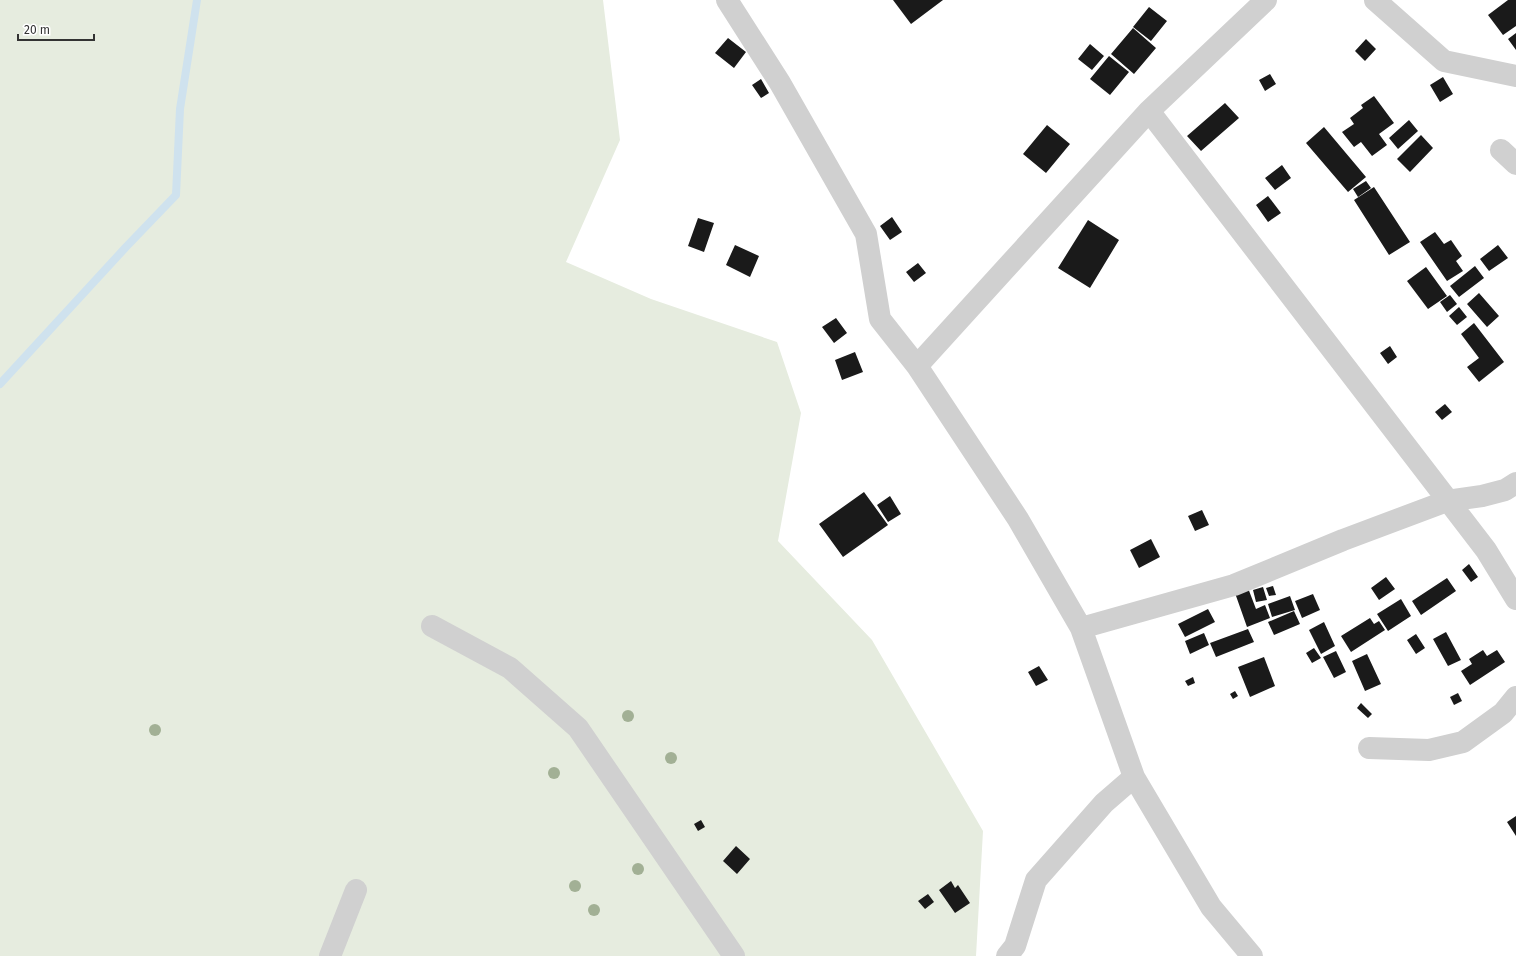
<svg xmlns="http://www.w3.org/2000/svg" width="1516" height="956" viewBox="0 0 1516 956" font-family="'Fira Sans',sans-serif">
  <rect width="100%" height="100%" fill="#fff"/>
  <path fill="#e6ecdf" d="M0 0H603L620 140 566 262 651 299 777 342 801 413 778 541 872 640 983 831 976 956H0Z"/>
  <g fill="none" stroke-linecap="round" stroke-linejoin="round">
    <path stroke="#cfe2ee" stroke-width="8" d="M0 384 126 247 176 195 180 109 197 0"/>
  </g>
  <path fill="#1a1a1a" d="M893 0H943L911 24Z
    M1508 0H1516V26L1503 35 1488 15Z
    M1149 7 1167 21 1151 41 1133 27Z
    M1133 28 1156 48 1134 74 1111 54Z
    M1516 33V50L1508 39Z
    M728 38 746 52 734 68 715 53Z
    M1366 39 1376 49 1365 61 1355 51Z
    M1090 44 1104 56 1092 70 1078 59Z
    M1109 56 1129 72 1110 95 1090 79Z
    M1270 74 1276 84 1265 91 1259 80Z
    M1443 77 1453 94 1440 102 1430 85Z
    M761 79 769 93 761 98 752 85Z
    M1374 96 1394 123 1379 134 1387 145 1372 156 1361 142 1354 147 1342 132 1354 124 1350 118 1363 108 1361 105Z
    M1225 103 1239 118 1201 151 1187 136Z
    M1409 120 1418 131 1398 149 1389 138Z
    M1047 125 1070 144 1046 173 1023 154Z
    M1324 127 1366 177 1348 192 1306 143Z
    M1421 135 1433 148 1410 172 1397 159Z
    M1282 165 1291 178 1275 190 1265 178Z
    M1366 181 1371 188 1358 197 1353 189Z
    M1374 187 1410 242 1389 255 1354 200Z
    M1268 196 1281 213 1268 222 1256 205Z
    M892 217 902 232 890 240 880 226Z
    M698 218 714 223 704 252 688 246Z
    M1088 220 1119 240 1090 288 1058 268Z
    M1435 232 1444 244 1451 240 1462 256 1456 261 1463 271 1447 281 1420 242Z
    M735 245 759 256 750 277 726 265Z
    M1498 245 1508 258 1489 271 1480 259Z
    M918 263 926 273 914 282 906 272Z
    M1475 266 1484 278 1459 297 1450 286Z
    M1426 267 1447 296 1428 309 1407 281Z
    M1479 293 1499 316 1487 327 1467 304Z
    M1450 295 1457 304 1447 312 1440 302Z
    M1459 307 1467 317 1457 325 1449 316Z
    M836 318 847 333 834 343 822 327Z
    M1474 323 1504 362 1479 382 1467 367 1479 358 1461 334Z
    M1390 346 1397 357 1388 364 1380 353Z
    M855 352 863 372 842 380 835 360Z
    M1445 404 1452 412 1442 420 1435 412Z
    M864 492 888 525 843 557 819 524Z
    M890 496 901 514 888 522 877 505Z
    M1202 510 1209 525 1195 531 1188 516Z
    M1151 539 1160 557 1139 568 1130 550Z
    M1469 564 1478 577 1471 582 1462 570Z
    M1386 577 1395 589 1379 600 1371 588Z
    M1447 578 1456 591 1421 615 1412 601Z
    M1273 586 1276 595 1269 596 1266 588Z
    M1263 587 1267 600 1256 602 1253 590Z
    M1248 588 1256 609 1265 605 1270 618 1247 627 1235 593Z
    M1313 594 1320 610 1302 618 1295 601Z
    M1290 596 1295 610 1272 617 1268 604Z
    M1401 599 1411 616 1388 631 1377 614Z
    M1208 609 1215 622 1185 637 1178 624Z
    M1294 611 1300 624 1274 635 1268 622Z
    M1370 618 1374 624 1379 621 1385 630 1351 652 1341 636Z
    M1324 622 1335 646 1321 654 1309 630Z
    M1248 629 1254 642 1216 657 1210 643Z
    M1446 632 1461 660 1448 666 1433 639Z
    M1204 633 1209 645 1190 654 1185 641Z
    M1416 634 1425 648 1416 654 1407 640Z
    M1314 648 1321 658 1312 663 1306 653Z
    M1483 650 1487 656 1497 650 1505 662 1470 685 1461 671 1472 664 1469 659Z
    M1336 651 1346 672 1334 678 1323 657Z
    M1367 654 1381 684 1365 691 1352 661Z
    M1264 657 1275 686 1250 697 1238 667Z
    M1039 666 1048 680 1036 686 1028 672Z
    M1193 677 1195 683 1188 686 1185 681Z
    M1235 691 1238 696 1233 699 1230 694Z
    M1458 693 1462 701 1454 705 1450 697Z
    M1361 703 1372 714 1368 718 1357 708Z
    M1516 816V836L1507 822Z
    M701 820 705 827 698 831 694 824Z
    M736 846 750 859 737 874 723 861Z
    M951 881 955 888 958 885 970 903 955 913 939 890Z
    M928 894 934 902 925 909 918 901Z"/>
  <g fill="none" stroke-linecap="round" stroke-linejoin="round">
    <path stroke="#d0d0d0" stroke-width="22" d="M727 0 780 83 866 234 880 319 917 366 1018 519 1081 628 1134 777 1211 907 1252 956
      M1375 0 1444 61 1516 76
      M1149 111 1266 0
      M1501 150 1516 164
      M917 366 1149 111 1486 550 1516 599
      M432 626 510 668 578 728 734 956
      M1081 628 1234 585 1343 540 1447 501 1482 496 1505 490 1516 483
      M1369 748 1429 750 1463 742 1503 713 1516 697
      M330 956 356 890
      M1007 956 1015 946 1036 880 1104 803 1134 777"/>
  </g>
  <g fill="#a2b095">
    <circle cx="628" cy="716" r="6"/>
    <circle cx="155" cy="730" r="6"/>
    <circle cx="671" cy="758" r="6"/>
    <circle cx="554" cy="773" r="6"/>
    <circle cx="638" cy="869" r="6"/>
    <circle cx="575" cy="886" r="6"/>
    <circle cx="594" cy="910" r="6"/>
  </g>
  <path d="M18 34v6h76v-6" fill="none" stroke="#333333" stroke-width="2"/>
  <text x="24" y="34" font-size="12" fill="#333333" stroke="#ffffff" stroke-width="3" paint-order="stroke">20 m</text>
</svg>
